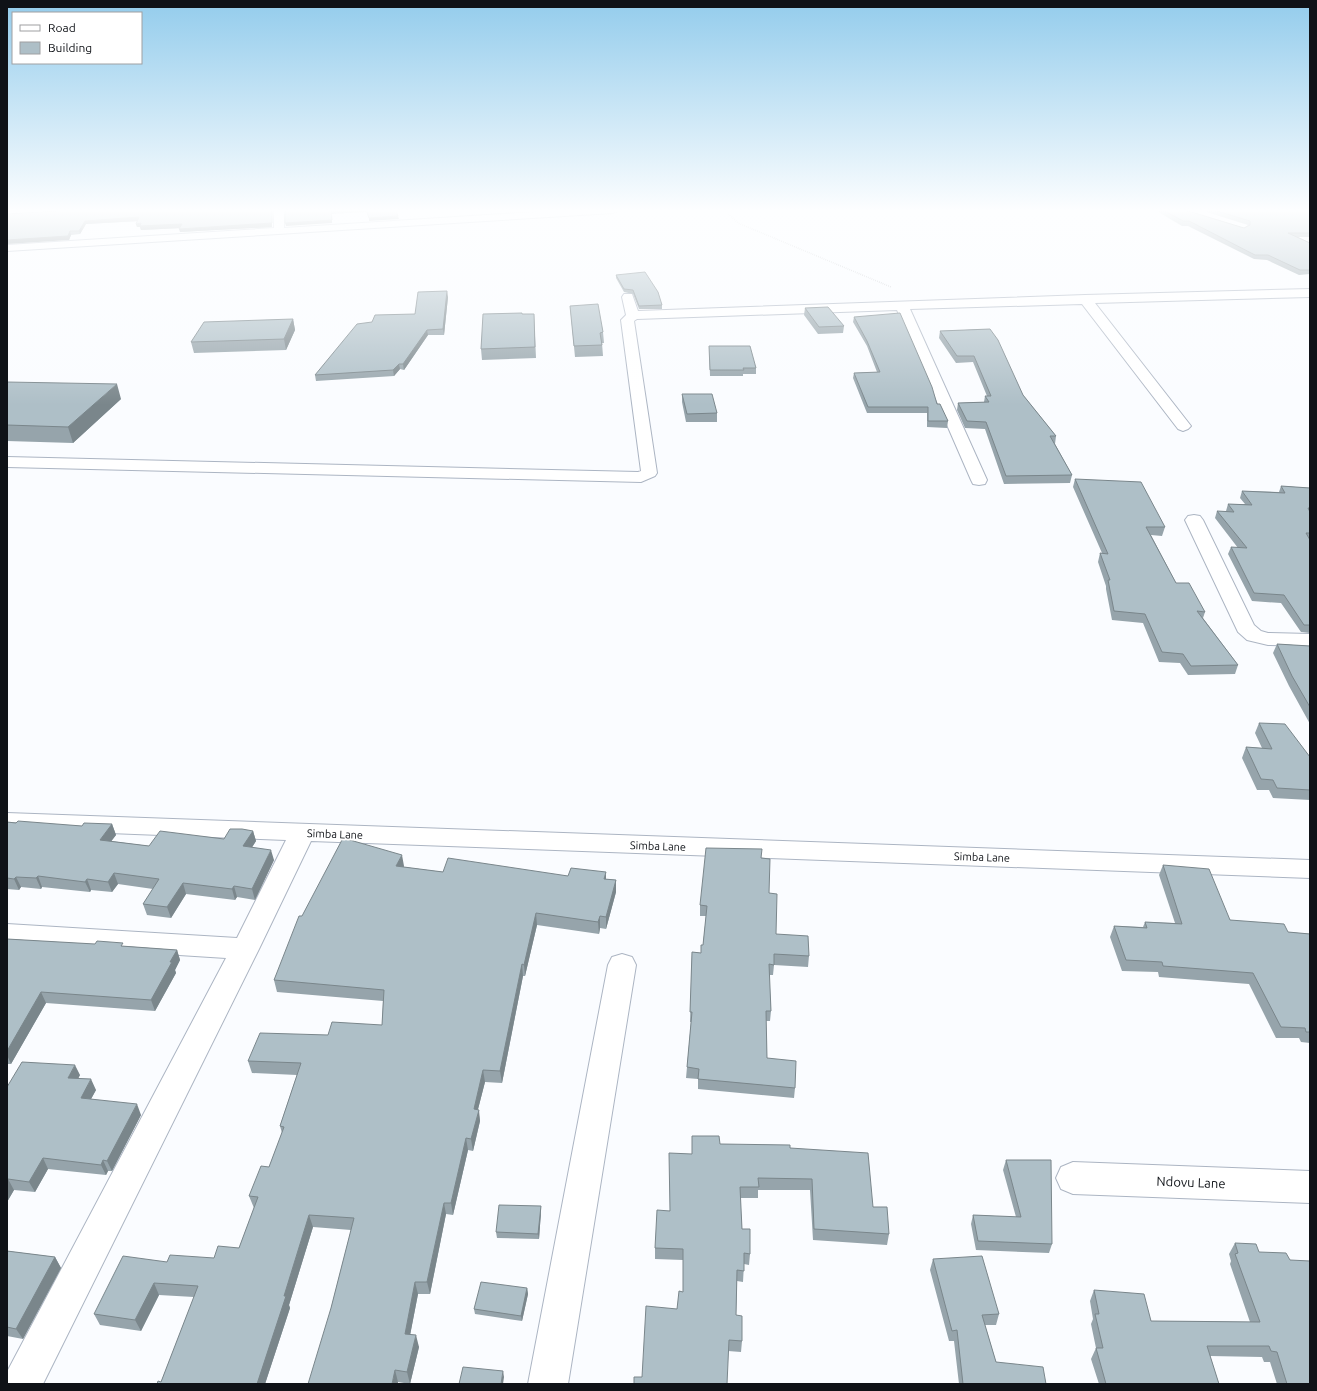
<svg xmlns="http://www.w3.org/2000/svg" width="1317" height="1391" viewBox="0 0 1317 1391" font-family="Ubuntu,sans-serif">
  <rect width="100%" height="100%" fill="#fafcff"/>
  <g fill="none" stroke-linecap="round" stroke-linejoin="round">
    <defs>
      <path id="minor" d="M20 210H63L58 213 7 217V211Z
        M274 210H284V228L565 210H618L613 213 7 251V245L274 228Z
        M1310 289V297L1095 303 1191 426 1188 429 1183 431 1178 429 1082 304 910 309 987 480 985 484 979 485 973 484 971 480 897 310 637 319 634 321 657 473 655 476 641 482 7 467V457L638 472 641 471 621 320 626 315 622 297 624 294H632L638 311 1085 295Z
        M1194 515 1200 516 1203 520 1254 625 1261 631 1268 633 1310 634V646L1268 645 1247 640 1238 632 1185 520 1188 516Z
        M7 813 1310 860V878L311 841 259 949 43 1384H7L8 1370 226 958 7 944V924L237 938 286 840 7 829Z
        M622 954 632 957 636 965 568 1384H528L608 965 612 957Z
        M1073 1162 1310 1171V1203L1073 1194 1061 1189 1056 1178 1061 1167Z"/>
    </defs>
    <use href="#minor" stroke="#acb5c3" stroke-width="2"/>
    <path stroke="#acaeb2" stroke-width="1.5" stroke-dasharray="0.5 1.5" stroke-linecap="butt" d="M724 210 738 223 891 287"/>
    <use href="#minor" fill="#fff" fill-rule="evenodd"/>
  </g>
  <path fill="#96a4ab" d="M272 210V227L180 232V228L141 230 140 227H137L136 224 138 221 86 224 80 234 71 235 69 240 7 214Z
    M1138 210H1185L1244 228 1248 225 1200 210H1310V237H1298L1310 243V274L1299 275 1267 260 1254 259 1188 226H1182L1155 210 1142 211Z
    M616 275 662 305V309H639L633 294 624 292 616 278Z
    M448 297 444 335H428L404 370 400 369 394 376 316 381 315 375 372 322 415 314Z
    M570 306 603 332 604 343H602L603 356 575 357Z
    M805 308 844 326 843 333 818 334 804 315Z
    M522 314H534L536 358 482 360 481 349Z
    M854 317 937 404 948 421 947 428 927 427V413H867L853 378 854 373 877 372 867 346 853 322Z
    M293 319 295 330 286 350 194 353 191 342Z
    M990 329 1023 395 1056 436 1055 444 1072 475 1070 483 1004 484 985 429 965 428 957 410 958 403 984 402 985 396H987L973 362 956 363 939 338 940 331Z
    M709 346 756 368V374H743V376H710Z
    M7 382 121 399 73 443 7 441Z
    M682 394 717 413V422H686L682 402Z
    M1075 479 1165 527 1162 536 1151 535 1176 583 1205 612 1203 618 1238 665 1235 674 1188 675 1180 663 1159 662 1143 623 1112 620 1106 589V586L1098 562 1100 553H1102L1073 487Z
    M1281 486 1310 488V633L1301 632 1281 603 1252 601 1228 554 1231 547 1238 548 1215 518 1217 511 1227 512 1226 511 1228 504H1245L1240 498 1242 491 1279 492Z
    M1277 644 1310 646V724L1289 686 1273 653Z
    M1259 723 1310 757V800L1273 798 1269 790H1257L1242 758 1246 747 1262 748 1255 733Z
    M7 822 82 826 112 824 116 835 111 841 149 846 224 839 253 831 256 841 252 847 274 860 255 900 237 897 235 900 186 894 171 918 147 915 143 904 153 889 118 884 112 892 91 890 90 892 42 887 41 889 21 887 19 890 7 889Z
    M761 858 769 893 776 934 809 956 808 967 774 965 773 975H769L771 1011 770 1021H766L767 1058 795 1088 794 1098 698 1089V1079L686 1078 687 1067 691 1022H690L692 952 701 953 703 945 706 916H700V905Z
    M1163 865 1230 920 1288 932 1310 934V1043L1301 1042 1299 1038H1276L1249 984 1159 977 1158 972 1122 971 1110 937 1114 926 1143 927 1145 922 1175 923 1159 875Z
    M404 866V867L443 872 568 876 606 879 616 880V892L606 929 600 928 599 934 537 925 525 976H523L502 1083 485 1082 478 1109 480 1121 473 1151 468 1150 453 1215 446 1214 430 1294H418L410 1335 419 1347 410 1384 398 1382 331 1308 351 1230 313 1227 289 1305 290 1308 265 1384H157L161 1382 194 1297 159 1295 141 1331 100 1325 94 1314 167 1262 214 1258 239 1248 254 1208 249 1196 269 1167 282 1133 280 1126 297 1075 252 1073 248 1061 328 1035 382 1025 383 1001 277 992 274 980 302 916Z
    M7 939 124 946 177 950 180 960 175 970 176 973 155 1011 46 1003 11 1064H7Z
    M80 1075 78 1078 96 1090 91 1099 141 1115 112 1171H108L106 1175 48 1169 35 1192 14 1190 7 1202V1087Z
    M692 1136 720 1144 790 1148 873 1207 889 1234 887 1245 813 1240 810 1190H758V1198H740L742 1229 750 1254 749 1265 744 1264 743 1282 737 1281 736 1315 742 1341 741 1352 728 1351 642 1377 677 1309 683 1292V1260L655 1259V1248L692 1154Z
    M1006 1160 1052 1244 1049 1253 976 1250 971 1224 973 1215 1016 1217 1003 1170Z
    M541 1206V1212L539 1239 497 1238 496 1232Z
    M1235 1243 1310 1384H1277L1270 1362H1264L1262 1357 1210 1356 1219 1384H1099L1091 1359 1096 1348 1091 1324 1093 1319 1090 1301 1094 1290 1151 1321 1250 1322 1230 1264 1231 1261 1229 1254Z
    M7 1251 55 1257 61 1268 23 1339 7 1336Z
    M933 1259 999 1314 996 1325H985L996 1362 1046 1384H959L954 1341H949L930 1270Z
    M527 1288 528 1294 522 1321 475 1314 474 1309Z"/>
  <path fill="#7a868b" d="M272 210V227L180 232 179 229Z
    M344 210H366V212L332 214V223L286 226 285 223 331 211Z
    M1142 210H1155L1142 211Z
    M398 216 399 219 369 221V218Z
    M139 217 140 221 86 224 80 234 79 231 85 221Z
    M136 224H182V228L141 230 140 227H137Z
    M70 231 71 235 69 240 7 244V240Z
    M447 291 448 297 444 335 443 329Z
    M293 319 295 330 286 350 284 339Z
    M427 330 428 335 404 370 403 364Z
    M399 364 400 369 394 376 393 370Z
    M117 384 121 399 73 443 68 427Z
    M112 824 116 835 104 851 100 840Z
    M253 831 256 841 246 857 243 846Z
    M271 850 274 860 255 900 252 889Z
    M402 855 404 866 398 878 396 866Z
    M606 872V883L604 879Z
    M114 873 118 884 112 892 108 882Z
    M38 876 42 887 41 889 36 878Z
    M16 877 21 887 19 890 14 879Z
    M87 879 91 890 90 892 85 882Z
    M616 880V892L606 929V917Z
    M183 883 186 894 171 918 167 907Z
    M234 886 237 897 235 900 232 889Z
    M536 913 537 925 525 976 524 965Z
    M600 916V928L599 934 598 922Z
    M177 950 180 960 175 970 176 973 155 1011 151 1000 170 962Z
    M522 964 523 976 502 1083 500 1071Z
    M41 992 46 1003 11 1064 7 1055V1051Z
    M75 1065 80 1075 73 1089 68 1078Z
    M483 1070 485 1082 475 1121 474 1109Z
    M91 1079 96 1090 86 1108 81 1098Z
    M137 1104 141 1115 112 1171 107 1161Z
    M479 1110 480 1121 473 1151 471 1139Z
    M466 1138 468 1150 453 1215 451 1203Z
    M43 1158 48 1169 35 1192 29 1182Z
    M103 1160 108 1171 106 1175 101 1165Z
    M8 1179 14 1190 7 1202V1181Z
    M444 1203 446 1214 430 1294 427 1282Z
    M541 1206V1212L539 1239 538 1234Z
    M309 1215 313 1227 289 1305 290 1308 265 1384H257Z
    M55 1257 61 1268 23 1339 16 1329Z
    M415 1282 418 1294 408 1346 405 1334Z
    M154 1283 159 1295 141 1331 135 1320Z
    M527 1288 528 1294 522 1321 521 1316Z
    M416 1335 419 1347 410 1384 407 1372Z
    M395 1370 398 1382V1384H392Z
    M503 1371 504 1377 503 1384H501Z"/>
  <path fill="#aebfc7" stroke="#7a868b" d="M59 210H272V223L179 229 182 224 140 226 141 223 136 224 139 217 85 221 79 231H70L68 236 7 240V214L57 211Z
    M285 210H344L331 211 332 220 285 223Z
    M366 210H396L398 216 369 218Z
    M1163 210H1185L1244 228 1250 225V221L1214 210H1310V233H1288L1310 243V270H1300L1268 255H1255L1189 221H1183Z
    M645 272 658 292 662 305 639 306 633 290 624 289 616 275Z
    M447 291 443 329 427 330 403 364H399L393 370 315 375 357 324 372 322 375 315 415 314 418 292Z
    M598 304 603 332 600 333 602 345 574 346 570 306Z
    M828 307 844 326 819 327 805 308Z
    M522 313V314H534L535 347 481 349 483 314Z
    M900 313 932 387 937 404H940L948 421H928V407H868L854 373 880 372 867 341 854 317Z
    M293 319 284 339 191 342 204 322Z
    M990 329 998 340 1023 395 1056 436H1050L1072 475 1006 476 986 422 967 421 958 403 989 402 985 396H991L974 356H957L940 331Z
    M709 346H750L756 368H743L744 370H710Z
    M7 382 117 384 68 427 7 425Z
    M682 394H712L717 413 687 414Z
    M1075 479 1141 482 1165 527H1146L1176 583H1189L1205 612 1197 611 1238 665 1191 666 1183 654 1162 652 1145 614 1114 611 1108 580H1110L1100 553 1108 554Z
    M1281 486 1310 488V508H1308L1310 512V533H1306L1310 540V625H1304L1284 595 1254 593 1231 547 1247 548 1217 511 1234 512 1228 504 1252 505 1242 491 1285 493Z
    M1277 644 1310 646V707L1292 676Z
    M1259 723 1285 724 1310 757V790L1277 788 1273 780 1261 779 1246 747 1272 749Z
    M18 821 82 826 84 823 112 824 100 840 149 846 160 831 224 839 230 829H242L253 831 243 846 271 850 252 889 234 886 232 889 183 883 167 907 143 904 159 879 114 873 108 882 87 879 85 882 38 876 36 878 16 877 14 879 7 878V822L16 823Z
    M343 838 402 855 396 866 443 872 448 858 568 876 571 868 606 872 604 879 616 880 606 917 600 916 598 922 536 913 524 965 522 964 500 1071 483 1070 474 1109 479 1110 471 1139 466 1138 451 1203H444L427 1282H415L405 1334 416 1335 407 1372 395 1370 392 1384H308L331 1308 354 1218 309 1215 284 1296H286L257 1384H157L158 1381 161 1382 198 1286 154 1283 135 1320 94 1314 123 1256 167 1262 170 1255 214 1258 218 1246 239 1248 258 1197 249 1196 261 1166 269 1167 284 1127 280 1126 301 1063 248 1061 260 1033 328 1035 332 1022 382 1025 384 990 274 980 299 916H302Z
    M706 848 762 849 761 858 770 859 769 893 777 894 776 934 808 936 809 956 774 954V965L769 964 771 1011H766L767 1058 796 1061 795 1088 698 1079 699 1069 687 1067 692 1012H690L692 952 701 953V945H703L707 906 700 905Z
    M1163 865 1209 869 1230 920 1284 924 1288 932 1310 934V1032H1306L1305 1028 1281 1027 1253 973 1163 966 1162 962 1126 960 1114 926 1147 928 1145 922 1182 924Z
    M7 939 95 944 97 941 123 943 121 946 177 950 170 962H172L151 1000 41 992 7 1051Z
    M22 1062 75 1065 68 1078 91 1079 81 1098 137 1104 107 1161 103 1160 101 1165 43 1158 29 1182 8 1179 7 1181V1087Z
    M692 1136H719L720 1144 790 1145V1148L868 1153 873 1207H887L889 1234 814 1229 812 1179 758 1178 759 1187H740L742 1229H750V1254L744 1253V1271L737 1270 736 1315 742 1316V1341L729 1340 727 1384H634V1377H642L646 1306 677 1309 679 1291 683 1292V1249L655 1248 657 1210 670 1211 669 1153 692 1154Z
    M1006 1160H1051L1052 1244 978 1241 973 1215 1021 1217Z
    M499 1205 541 1206 538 1234 496 1232Z
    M1235 1243 1256 1244 1259 1252 1286 1253 1290 1260 1310 1261V1384H1287L1277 1352 1271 1351 1269 1346H1207L1219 1384H1106L1096 1348H1103L1095 1314H1099L1094 1290 1144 1294 1151 1321 1260 1322 1235 1254 1238 1253Z
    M7 1251 55 1257 16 1329 7 1327Z
    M982 1256 999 1314 982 1315 996 1362 1043 1367 1046 1384H963L957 1330 952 1331 933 1259Z
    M481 1282 527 1288 521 1316 474 1309Z
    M463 1367 503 1371 501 1384H459Z"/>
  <linearGradient id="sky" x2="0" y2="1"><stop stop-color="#93ccec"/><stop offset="0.52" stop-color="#fdfeff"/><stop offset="1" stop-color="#fdfeff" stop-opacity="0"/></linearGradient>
  <rect width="1317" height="405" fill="url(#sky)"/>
  <g text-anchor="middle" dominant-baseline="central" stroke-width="4" stroke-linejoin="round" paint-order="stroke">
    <g font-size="11" fill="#0f1217" stroke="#fff">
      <text transform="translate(335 834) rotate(2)">Simba Lane</text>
      <text transform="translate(658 846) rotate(2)">Simba Lane</text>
      <text transform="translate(982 857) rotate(2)">Simba Lane</text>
    </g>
    <g font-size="13" fill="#0f1217" stroke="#fff">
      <text transform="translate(1191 1182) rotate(2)">Ndovu Lane</text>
    </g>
  </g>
  <rect width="1317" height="1391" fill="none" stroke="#0f1217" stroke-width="16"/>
  <rect x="12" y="12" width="130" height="52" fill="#ffffff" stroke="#9fa0a2"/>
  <rect x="20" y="25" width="20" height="6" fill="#ffffff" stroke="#9fa0a2"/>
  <text x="48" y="32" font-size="12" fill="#0f1217">Road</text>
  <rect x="20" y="42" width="20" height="12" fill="#aebfc7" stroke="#9fa0a2"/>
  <text x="48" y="52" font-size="12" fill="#0f1217">Building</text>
</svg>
